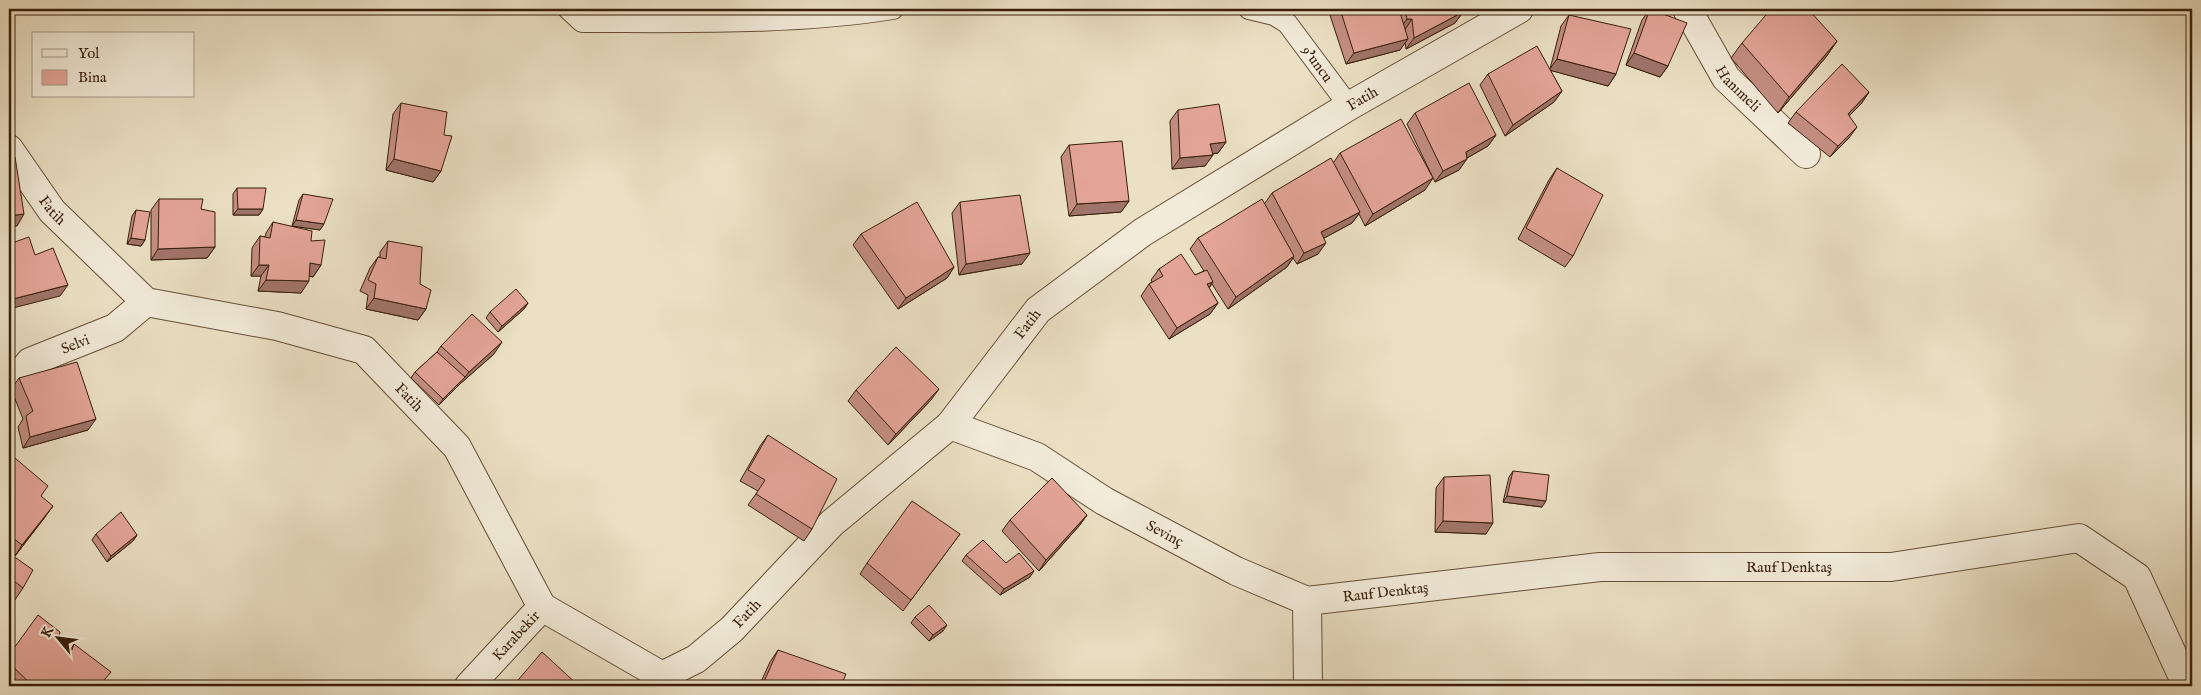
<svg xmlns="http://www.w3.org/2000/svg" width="2201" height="695" viewBox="0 0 2201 695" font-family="'IM FELL English',serif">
  <rect width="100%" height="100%" fill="#ebe0c4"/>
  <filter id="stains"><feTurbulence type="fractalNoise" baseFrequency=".004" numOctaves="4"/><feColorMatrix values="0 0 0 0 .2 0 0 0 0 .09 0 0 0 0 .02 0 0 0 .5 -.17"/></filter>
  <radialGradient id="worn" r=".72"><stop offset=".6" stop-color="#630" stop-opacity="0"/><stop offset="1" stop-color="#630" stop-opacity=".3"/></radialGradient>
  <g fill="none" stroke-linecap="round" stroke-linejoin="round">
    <defs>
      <g id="lane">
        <path d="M568 9 582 22C685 22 791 25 893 9"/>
        <path id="s1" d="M1249 9 1274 15 1287 23 1349 106"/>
      </g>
      <g id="street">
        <path id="s2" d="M1687 9 1726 78 1806 154"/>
        <path id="s3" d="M9 149 52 211 146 302 277 326 364 350 457 447 542 607 662 676 696 659 732 629 832 523 950 425 1038 310 1143 232 1349 106 1519 9"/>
        <path id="s4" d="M9 388 30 362 115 328 146 302"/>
        <path id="s5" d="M950 425 1037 457 1104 501 1236 571 1307 601 1308 686"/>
        <path id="s6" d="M1307 601 1600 567H1891L2079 538 2137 577 2187 686"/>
        <path id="s7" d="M469 686 542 607"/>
      </g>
    </defs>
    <use href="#lane" stroke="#654e38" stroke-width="22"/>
    <use href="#street" stroke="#654e38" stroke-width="30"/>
    <use href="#lane" stroke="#f2ebd9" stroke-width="20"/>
    <use href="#street" stroke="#f2ebd9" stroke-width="28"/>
  </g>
  <path fill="#c48e83" stroke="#381e0a" d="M1328 9H1462L1463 12 1455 23 1406 49 1405 42 1400 50 1346 64Z
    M1650 9 1668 66 1660 77 1626 65 1642 20Z
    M1569 15 1616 74 1608 86 1550 70 1562 91 1554 102 1505 136 1480 85 1488 74 1550 69 1561 26Z
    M1837 41 1826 57 1778 113 1731 58 1742 43Z
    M1869 92 1861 104 1849 116V138L1830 157 1788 123 1796 112Z
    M401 103 444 135 441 171 433 182 386 170 393 114Z
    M1178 110 1226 142 1218 153 1213 154 1205 166 1172 169 1170 121Z
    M1415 113 1496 135 1488 146 1467 158 1459 170 1435 182 1407 124Z
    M1069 145 1129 201 1121 212 1069 216 1061 157Z
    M1340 153 1425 190 1365 226 1359 214 1352 223 1324 238 1318 254 1297 264 1293 258 1287 267 1228 309 1212 284 1209 288 1218 303 1210 314 1169 339 1141 296 1149 284 1152 282 1151 280 1159 269 1195 275 1204 271 1190 249 1198 238 1265 203 1272 193 1334 162Z
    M1557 168 1573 256 1565 267 1518 239 1549 180Z
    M237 188 263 209 259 215H233V194Z
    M303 194 320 230 292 226 299 200Z
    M159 199 201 209 215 247 207 258 151 260V210Z
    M960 202 1022 264 959 275 952 213Z
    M136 210 145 240 141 246 127 244 132 216Z
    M273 222 311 241 321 265 313 277 309 276 301 293 258 291 261 276H251L252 248 260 236 265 237 266 233Z
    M861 234 954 267 947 278 898 309 853 245Z
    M388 241 420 284 426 309 418 320 366 309 368 295 360 291 370 268 378 257H380V252Z
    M528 303 524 309 498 332 486 318 490 312Z
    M441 346 494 354 461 383 439 405 411 378 415 372 437 352Z
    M19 378 88 430 23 448 18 427 23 419 11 389Z
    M856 390 931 400 888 445 848 401Z
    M768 435 812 529 804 541 748 505 758 491 740 481 760 446Z
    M9 453 41 496 45 517 15 556 9 552Z
    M1513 471 1542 507 1503 502 1509 477Z
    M1444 477 1486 534 1435 532 1436 488Z
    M1087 515 1079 526 1039 571 1002 531 1010 520Z
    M96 534 137 535 133 541 107 562 92 540Z
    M960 534 903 611 860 574 867 563Z
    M9 553 23 588 12 604 9 601Z
    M966 555 1006 563 1030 577 1000 595 962 561Z
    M915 617 943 631 929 641 911 623Z
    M58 640 71 649 74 644 101 686H9V655Z
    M778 650 841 686H759L770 662Z"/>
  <path fill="#a0746a" stroke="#381e0a" d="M1463 12 1455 23 1406 49 1414 38Z
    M1407 19H1412L1404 31 1399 30Z
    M1408 39 1400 50 1346 64 1354 53Z
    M1837 41 1826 57 1778 113 1789 97Z
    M1634 53 1668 66 1660 77 1626 65Z
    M1557 59 1616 74 1608 86 1549 70Z
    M1562 91 1554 102 1505 136 1513 125Z
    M1869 92 1861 104 1840 125 1848 114Z
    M1857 127 1849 138 1830 157 1838 146Z
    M1496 135 1488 146 1458 163 1466 152Z
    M1226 142 1218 153 1202 155 1210 144Z
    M1213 155 1205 166 1172 169 1180 158Z
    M394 159 441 171 433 182 386 170Z
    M1467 159 1459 170 1435 182 1443 171Z
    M1433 178 1425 190 1365 226 1373 214Z
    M1129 201 1121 212 1069 216 1077 204Z
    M238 209H263L259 215H233Z
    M1360 212 1352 223 1313 244 1321 232Z
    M24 214 17 226H9V216Z
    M296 220 324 224 320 230 292 226Z
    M131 238 145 240 141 246 127 244Z
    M1326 243 1318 254 1297 264 1304 253Z
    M215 247 207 258 151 260 158 249Z
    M1030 253 1022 264 959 275 966 264Z
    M1294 256 1287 267 1228 309 1236 297Z
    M310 263 321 265 313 277 302 274Z
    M259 265H269L261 276H251Z
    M954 267 947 278 898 309 906 298Z
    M266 280 309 281 301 293 258 291Z
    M1213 282 1205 293 1207 284Z
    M68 285 60 296 9 309V300Z
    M374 298 426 309 418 320 366 309Z
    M528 303 524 309 498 332 502 326Z
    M1218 303 1210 314 1169 339 1177 328Z
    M502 342 494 354 461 383 439 405 443 399 465 377 469 372Z
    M939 389 931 400 888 445 896 434Z
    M96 419 88 430 23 448 30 437Z
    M1507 496 1546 501 1542 507 1503 502Z
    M53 506 45 517 15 556 22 545Z
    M1087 515 1079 526 1039 571 1046 560Z
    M1443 521 1493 523 1486 534 1435 532Z
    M137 535 133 541 107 562 111 556Z
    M1034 571 1030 577 1000 595 1004 589Z
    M947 625 943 631 929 641 933 635Z"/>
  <path fill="#e4a598" stroke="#381e0a" d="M1340 9H1399L1408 39 1354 53Z
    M1405 9H1462L1463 12 1414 38 1412 19H1407Z
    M1650 9 1687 23 1668 66 1634 53Z
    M1771 9H1808L1837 41 1789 97 1742 43Z
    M1569 15 1631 29 1616 74 1557 59Z
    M1537 46 1562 91 1513 125 1488 74Z
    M1842 64 1869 92 1848 114 1857 127 1838 146 1796 112Z
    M1469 83 1496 135 1466 152 1467 159 1443 171 1415 113Z
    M401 103 447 112 444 135 452 136 441 171 394 159Z
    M1219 104 1226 142 1210 144 1213 155 1180 158 1178 110Z
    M1401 119 1433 178 1373 214 1340 153Z
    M1122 141 1129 201 1077 204 1069 145Z
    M9 157H15L24 214 9 216Z
    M1331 158 1360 212 1321 232 1326 243 1304 253 1272 193Z
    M1557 168 1603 195 1573 256 1526 228Z
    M237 188H266L263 209H238Z
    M303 194 333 199 324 224 296 220Z
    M1020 195 1030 253 966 264 960 202Z
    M159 199H203L201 209 215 212V247L158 249Z
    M1262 199 1294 256 1236 297 1198 238Z
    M917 202 954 267 906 298 861 234Z
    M136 210 150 212 145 240 131 238Z
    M273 222 312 231 311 241 325 240 321 265 310 263 309 281 266 280 269 265H259L260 236 270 238Z
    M29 237 35 255 53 248 68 285 9 300V244Z
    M388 241 422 247 420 284 431 290 426 309 374 298 376 284 368 280 378 257 386 259Z
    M1181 254 1195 275 1207 270 1213 282 1207 284 1218 303 1177 328 1149 284 1163 276 1159 269Z
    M516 289 528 303 502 326 490 312Z
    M472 314 502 342 469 372 441 346Z
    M896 347 939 389 896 434 856 390Z
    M437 352 465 377 443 399 415 372Z
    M77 362 96 419 30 437 26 416 33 411 19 378Z
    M768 435 837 479 812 529 756 494 765 480 748 470Z
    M9 453 48 486 41 496 53 506 22 545 9 535Z
    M1513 471 1549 475 1546 501 1507 496Z
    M1490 475 1493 523 1443 521 1444 477Z
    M1052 478 1087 515 1046 560 1010 520Z
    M912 501 960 534 911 600 867 563Z
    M121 512 137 535 111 556 96 534Z
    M983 540 1006 563 1019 553 1034 571 1004 589 966 555Z
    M9 553 33 570 23 588 14 581 9 588Z
    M929 605 947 625 933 635 915 617Z
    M38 615 60 632 58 640 72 650 74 644 111 672 99 686H33L9 663V655Z
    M778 650 846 674 841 686H762Z
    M542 652 579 686H513Z"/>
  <g text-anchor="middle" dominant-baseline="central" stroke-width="4.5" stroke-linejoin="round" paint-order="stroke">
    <g font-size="15" fill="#381e0a" stroke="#f2ebd9">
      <text stroke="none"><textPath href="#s1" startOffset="92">9'uncu</textPath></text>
      <text stroke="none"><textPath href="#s2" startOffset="95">Hanımeli</textPath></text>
      <text stroke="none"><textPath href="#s3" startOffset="1800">Fatih</textPath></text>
      <text stroke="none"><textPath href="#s3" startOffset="75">Fatih</textPath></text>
      <text stroke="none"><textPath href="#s3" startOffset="1395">Fatih</textPath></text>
      <text stroke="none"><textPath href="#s4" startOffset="82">Selvi</textPath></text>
      <text stroke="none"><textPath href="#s3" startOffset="495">Fatih</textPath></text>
      <text stroke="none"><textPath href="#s5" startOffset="242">Sevinç</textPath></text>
      <text stroke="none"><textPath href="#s6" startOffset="484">Rauf Denktaş</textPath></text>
      <text stroke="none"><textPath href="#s6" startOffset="79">Rauf Denktaş</textPath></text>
      <text stroke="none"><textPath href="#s3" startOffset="990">Fatih</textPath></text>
      <text stroke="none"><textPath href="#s7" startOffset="69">Karabekir</textPath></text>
    </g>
  </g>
  <rect width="2201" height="695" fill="none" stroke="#ebe0c4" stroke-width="30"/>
  <rect x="10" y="10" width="2181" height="675" fill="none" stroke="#381e0a" stroke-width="2.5"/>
  <rect x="15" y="15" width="2171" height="665" fill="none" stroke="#381e0a"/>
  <rect x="32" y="32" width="162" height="65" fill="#f2ebd9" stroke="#a89986"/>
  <rect x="42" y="49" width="25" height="8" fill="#f2ebd9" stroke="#a89986"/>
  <text x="78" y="58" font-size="15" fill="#381e0a">Yol</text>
  <rect x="42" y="70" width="25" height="15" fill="#e4a598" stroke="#a89986"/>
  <text x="78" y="82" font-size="15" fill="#381e0a">Bina</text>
  <g transform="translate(58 638) rotate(299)" stroke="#f2ebd9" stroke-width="4" paint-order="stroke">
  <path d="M0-4L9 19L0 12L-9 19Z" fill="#381e0a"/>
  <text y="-8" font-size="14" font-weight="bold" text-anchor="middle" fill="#381e0a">K</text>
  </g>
  <rect width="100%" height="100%" filter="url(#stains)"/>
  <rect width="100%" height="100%" fill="url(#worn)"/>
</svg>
